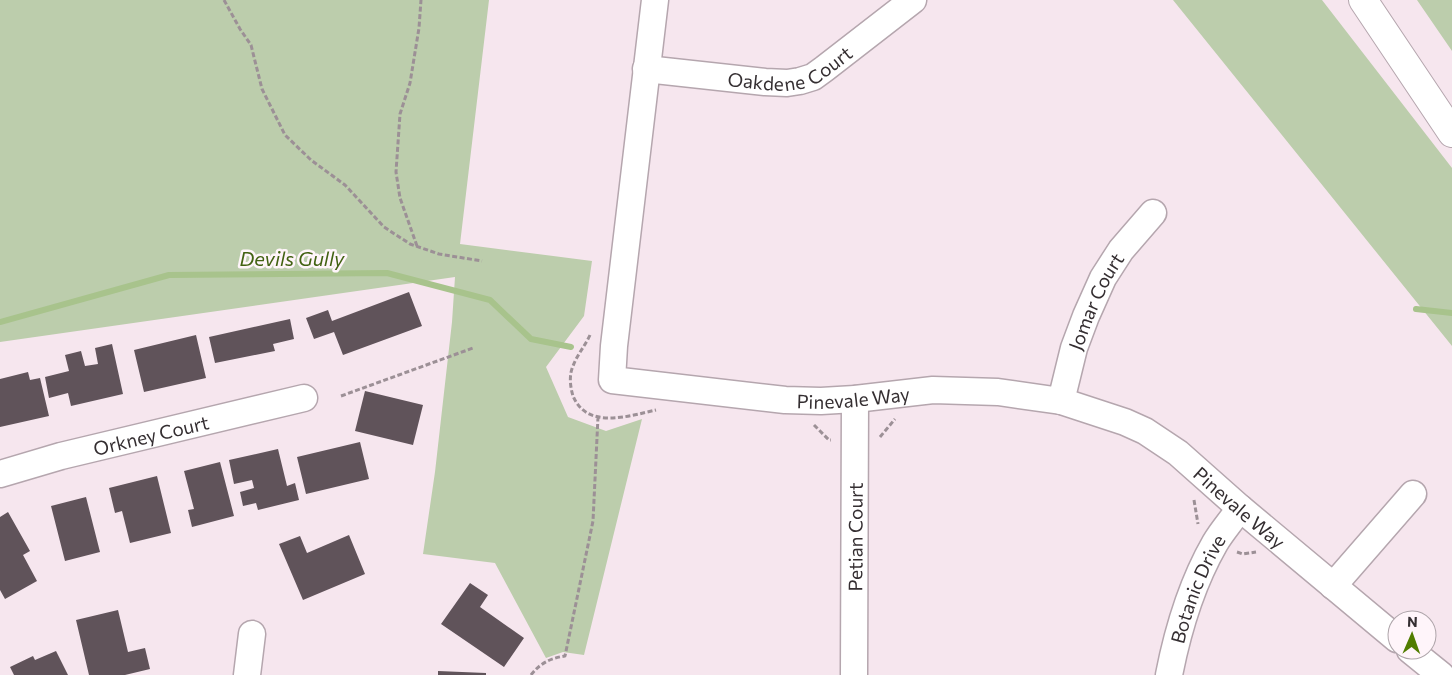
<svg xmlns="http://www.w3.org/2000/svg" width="1452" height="675" viewBox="0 0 1452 675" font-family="Commissioner,sans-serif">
  <rect width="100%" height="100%" fill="#f6e6ee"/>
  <path fill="#bccdac" d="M0 0H489L460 244 592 261 584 316 546 367 568 417 606 431 642 419 584 655 563 652 546 658 495 563 423 554 435 472 452 322 455 277 0 342Z
    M1173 0H1322L1452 168V346Z
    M1417 0H1452V51Z"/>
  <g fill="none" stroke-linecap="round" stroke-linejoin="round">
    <path stroke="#a8c38c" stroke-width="6" d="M1416 309 1452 313
      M0 322 169 275 387 273 490 300 531 339 571 347"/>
  </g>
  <path fill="#60535a" d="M409 292 422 326 343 355 334 332 314 339 306 318 328 310 332 321Z
    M290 319 294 339 273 344 275 351 215 363 209 337Z
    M196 335 206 378 144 392 134 350Z
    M112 344 123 394 71 406 68 393 49 398 45 377 69 371 65 355 81 351 85 366 98 364 95 348Z
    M28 372 30 380 40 378 49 416 0 427V379Z
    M365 391 423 405 413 445 355 431Z
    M360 442 369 479 306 494 297 457Z
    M278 449 287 486 295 483 299 500 258 510 256 503 243 506 240 492 254 488 252 480 234 484 229 460Z
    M220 462 234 516 192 527 188 510 194 509 184 471Z
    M157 476 171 533 130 543 122 511 115 513 109 488Z
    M86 497 100 552 65 561 51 506Z
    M8 512 30 551 23 555 37 581 5 599 0 590V517Z
    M349 535 365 574 303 600 279 544 300 536 307 553Z
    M470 583 488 595 480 607 524 638 504 667 441 624Z
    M118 610 128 652 145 648 150 669 125 675H89L76 620Z
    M56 651 68 675H14L10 667 33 656 35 660Z
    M438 671 486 673V675H438Z"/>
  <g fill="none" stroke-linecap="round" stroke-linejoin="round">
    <defs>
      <g id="minor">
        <path id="s1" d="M655 0 614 346 612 380 785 400 821 401 855 399 933 390 998 392 1061 401 1125 422 1145 431 1178 453 1240 508 1397 639"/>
        <path id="s2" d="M646 69 765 82 787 83 800 81 813 77 824 69 913 0"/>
        <path id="s3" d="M1061 401 1074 348 1086 316 1103 278 1121 250 1153 213"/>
        <path id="s4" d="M0 474 61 456 304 398"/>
        <path d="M1333 586 1413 494"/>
        <path d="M1410 650 1441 675"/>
        <path d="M247 675 252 634"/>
        <path id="s5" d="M854 675 855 399"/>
        <path id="s6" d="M1169 675C1178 629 1192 583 1215 543 1222 531 1232 520 1240 508"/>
      </g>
      <path id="highway" d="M1363 0 1452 133"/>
    </defs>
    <use href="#minor" stroke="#b5a6ae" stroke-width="29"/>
    <use href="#highway" stroke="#b5a6ae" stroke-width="30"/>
    <path stroke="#9c9096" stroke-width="3" stroke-dasharray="5 2.5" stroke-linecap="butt" d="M224 0 240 29 251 45 262 89 285 135 311 160 345 185 384 227 410 244 439 254 482 261
      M417 246 400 198 396 172 400 114 410 83 419 28 421 0
      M590 335C585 346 577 355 573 366 569 375 570 386 573 396 587 430 629 416 656 410
      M341 396 473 348
      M814 425 829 440H831
      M880 437 895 419
      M1194 500 1198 524
      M1237 552 1243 554 1256 552
      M531 675C540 663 551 658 565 656L593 521 598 417"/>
    <use href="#minor" stroke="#fff" stroke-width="26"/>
    <use href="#highway" stroke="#fff" stroke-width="28"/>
  </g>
  <g text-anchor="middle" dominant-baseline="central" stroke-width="5" stroke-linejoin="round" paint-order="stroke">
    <g font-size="19" fill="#342e31" stroke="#fff5fa">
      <text stroke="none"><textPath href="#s2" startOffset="148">Oakdene Court</textPath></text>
      <text stroke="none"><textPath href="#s3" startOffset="106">Jomar Court</textPath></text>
      <text stroke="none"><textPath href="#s1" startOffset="625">Pinevale Way</textPath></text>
      <text stroke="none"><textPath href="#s4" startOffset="156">Orkney Court</textPath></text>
      <text stroke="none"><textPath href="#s1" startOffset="1045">Pinevale Way</textPath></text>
      <text stroke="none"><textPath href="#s5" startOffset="138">Petian Court</textPath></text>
      <text stroke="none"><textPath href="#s6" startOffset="91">Botanic Drive</textPath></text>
    </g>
    <g font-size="20" font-style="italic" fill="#426212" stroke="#fff5fa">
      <text x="292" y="258">Devils Gully</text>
    </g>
  </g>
  <g transform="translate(1412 635) rotate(2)"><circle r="24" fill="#fff5fa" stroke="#aea5aa"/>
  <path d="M0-4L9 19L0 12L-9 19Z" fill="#517d00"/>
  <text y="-8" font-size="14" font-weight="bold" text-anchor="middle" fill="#342e31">N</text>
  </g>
</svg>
